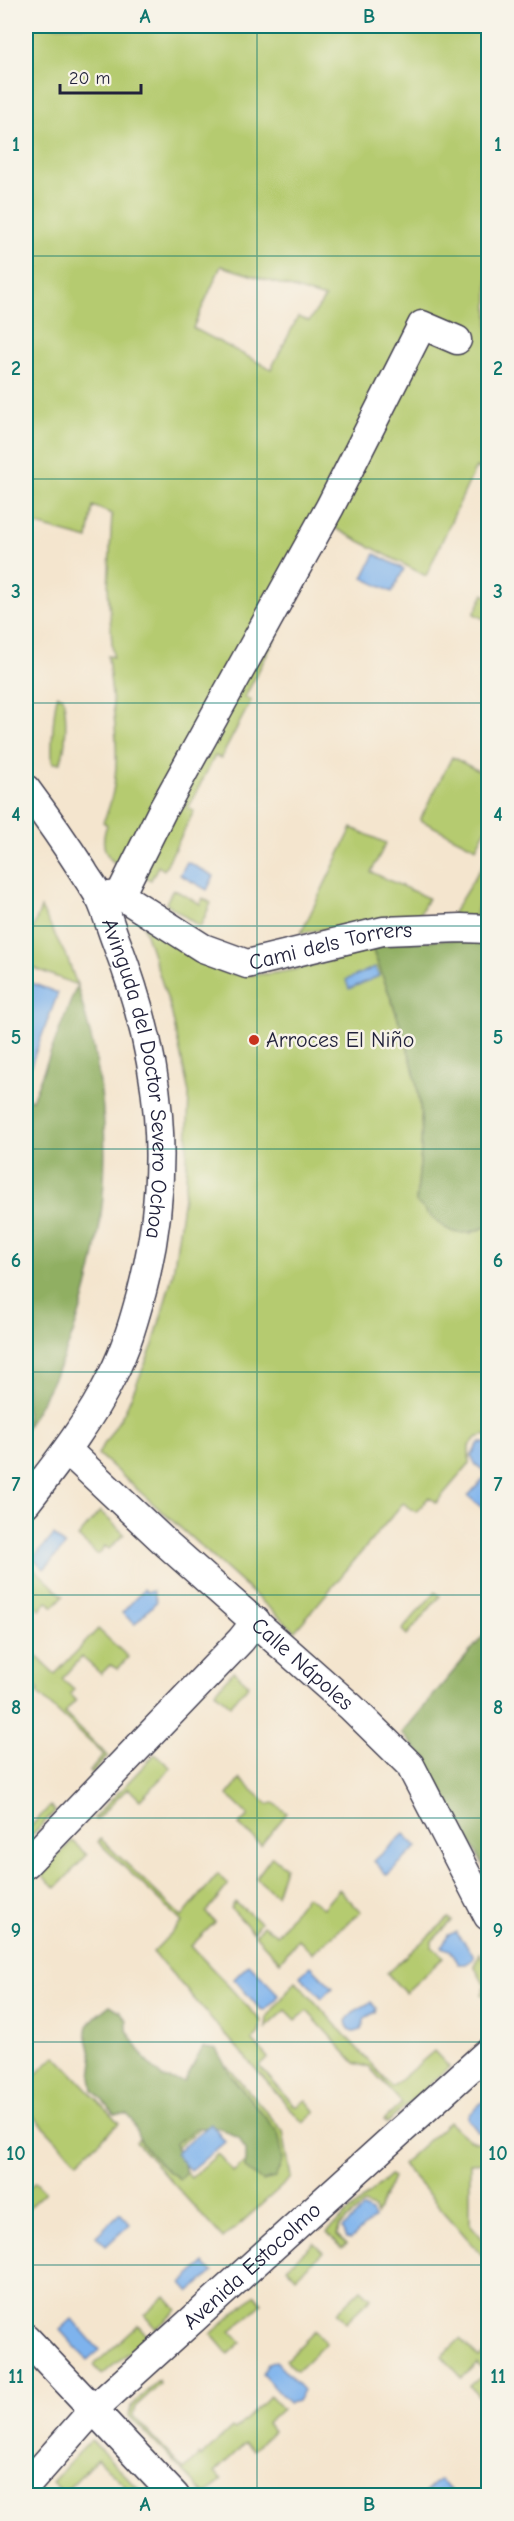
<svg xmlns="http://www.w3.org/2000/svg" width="514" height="2521" viewBox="0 0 514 2521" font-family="'Comic Neue',sans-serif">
  <rect width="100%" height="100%" fill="#f7f3e8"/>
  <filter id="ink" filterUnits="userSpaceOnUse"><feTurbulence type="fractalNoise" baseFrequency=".0167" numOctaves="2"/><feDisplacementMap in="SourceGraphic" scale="12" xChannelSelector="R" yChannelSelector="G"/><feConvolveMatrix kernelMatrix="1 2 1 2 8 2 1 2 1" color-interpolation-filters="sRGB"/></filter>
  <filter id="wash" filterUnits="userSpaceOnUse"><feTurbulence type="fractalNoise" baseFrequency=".008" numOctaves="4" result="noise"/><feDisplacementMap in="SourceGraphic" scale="24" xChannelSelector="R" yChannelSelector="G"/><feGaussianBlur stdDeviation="1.35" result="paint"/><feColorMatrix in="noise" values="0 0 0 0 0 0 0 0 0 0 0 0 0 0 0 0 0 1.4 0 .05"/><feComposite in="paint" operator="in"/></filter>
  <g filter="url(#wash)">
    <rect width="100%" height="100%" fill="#f4e5ce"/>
    <path fill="#cec1b9" d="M488 860V916L476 917Z"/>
    <path fill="#b5cb70" stroke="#6c7656" stroke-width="1.5" fill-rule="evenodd" d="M26 26H488V472L476 467 426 576 333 527 245 697 251 701 221 758 215 756 188 808 194 811 164 870 158 866 151 880C124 868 93 862 107 825L103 822C127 772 112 709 108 656L113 657 108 588 112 514 93 506 88 539 26 522ZM221 266 325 298 309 321 298 317 271 369 193 328Z
      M484 594 488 597V621L474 614Z
      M58 695 63 697C67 713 67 749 60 763H53C50 756 54 703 58 695Z
      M452 757 488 776V825L476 848 420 820Z
      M352 828 386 843 371 872 428 898 418 917 363 923 301 933Z
      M488 856 476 917 451 916Z
      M173 889 200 904 203 898 211 903 200 927 166 903Z
      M41 908 68 960 77 985 26 965V946Z
      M143 925C162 936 208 969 227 973 272 981 329 961 372 948 391 1000 417 1060 421 1115 423 1144 419 1174 416 1202L469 1234 488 1226V1438L485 1435 476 1438 469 1446V1464L436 1503 429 1497 416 1512 403 1503 295 1631 98 1454 125 1411 153 1345 173 1273 186 1182 189 1093 171 1010Z
      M100 1511 124 1534 109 1549 105 1546 98 1555 78 1537Z
      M26 1561 63 1596 53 1607 47 1601 40 1610 32 1601 26 1602Z
      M435 1592 440 1596 407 1635 402 1630Z
      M98 1629 128 1657 118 1669 110 1665 101 1674 82 1657 62 1679 74 1690 70 1694 76 1700 64 1713 108 1756 92 1773 90 1771 104 1755 37 1693 39 1690 28 1680 26 1682V1646L55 1674Z
      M234 1671 249 1685 230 1705 215 1692Z
      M155 1754 171 1768 140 1800 128 1788 96 1820 94 1818Z
      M240 1779 268 1804 274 1803 287 1813 261 1845 239 1825 248 1815 227 1795Z
      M50 1806 55 1811 32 1835 26 1829V1824L30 1827Z
      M101 1839 182 1917 218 1874 228 1885 206 1913 215 1922 191 1946 261 2021 259 2033 252 2040 268 2058 259 2066 296 2107 306 2100 316 2112 303 2123 153 1952 182 1922 98 1842Z
      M72 1841 87 1855 56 1888 40 1874Z
      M272 1856 285 1867 276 1895 256 1878Z
      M339 1889 361 1912 312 1953 298 1939 280 1962 255 1935 263 1925 277 1935 306 1896 323 1908Z
      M235 1902 260 1922 253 1932 231 1908Z
      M449 1918 452 1921 432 1941V1947L444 1957 405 1993 387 1973Z
      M480 1953 488 1970V2001L482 1994 485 1986 474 1966Z
      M296 1981 392 2087 434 2051 449 2067 387 2123 384 2120 402 2103 370 2068 355 2063 307 2011 296 2020 286 2010 266 2028 267 2017Z
      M56 2056 119 2123 77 2162 26 2108V2083Z
      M227 2066 283 2131 291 2178 223 2239 136 2142 186 2097 207 2122 170 2153 191 2178 218 2154 233 2172 256 2152 201 2088Z
      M449 2122C461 2133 471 2147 488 2141V2162L470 2163V2224L488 2245V2262L402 2164Z
      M390 2175 393 2177 376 2215 374 2208 364 2204 339 2227 337 2235 347 2244 342 2248 327 2232Z
      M35 2182 45 2192 26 2210V2191Z
      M314 2243 323 2252 296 2277 287 2267Z
      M361 2289 371 2298 346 2322 337 2312Z
      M255 2295 262 2304 231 2331 241 2342 228 2354 211 2334Z
      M165 2296 177 2310 156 2329 144 2315Z
      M138 2325 148 2336 102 2375 94 2365Z
      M315 2331 326 2343 297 2371 286 2360Z
      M460 2339 479 2358 488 2350V2407L470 2386 485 2373 477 2364 462 2378 442 2356Z
      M158 2381 160 2384 135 2407 133 2416 184 2470 199 2455 201 2457 232 2428 235 2430 270 2396 282 2409 267 2423 273 2431 253 2450 246 2443 215 2472 222 2479 206 2495 129 2416 131 2406Z
      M91 2440 145 2495H135L97 2459 64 2493 52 2482Z"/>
    <path fill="#90af62" stroke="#59684e" stroke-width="1.5" d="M488 938V1226C450 1243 444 1227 416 1202 419 1174 423 1144 421 1115 417 1060 391 1000 372 948L402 942Z
      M77 985C84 1010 91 1035 96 1060 120 1185 94 1322 26 1428V1098L32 1100Z
      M488 1630V1874L424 1758 402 1733Z
      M110 2005 120 2011 127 2020V2030L146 2061 163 2078 184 2082 203 2047 216 2049 231 2076 278 2133 283 2159 275 2178 262 2181 245 2168V2150L239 2138 219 2128H196L175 2144 185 2168V2175L180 2179C165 2170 152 2158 142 2143 135 2133 136 2123 127 2114H115L93 2090 91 2077 93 2061 86 2035 88 2026 96 2016Z"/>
    <path fill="#7eb3ed" stroke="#506a94" stroke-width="1.5" d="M375 554 404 569 392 592 363 578Z
      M187 862 214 876 207 890 180 875Z
      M375 967 379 976 349 989 346 980Z
      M26 981 58 993 26 1078Z
      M479 1443H485L488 1445V1513L468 1496 485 1477 484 1471 475 1464 471 1456Z
      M54 1535 65 1546 44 1569 33 1558Z
      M144 1589 147 1592 153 1591 157 1601 135 1624 122 1613Z
      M404 1834 417 1847 387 1875 374 1861Z
      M456 1932 473 1954V1959L466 1964H459L450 1950 442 1947 448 1935Z
      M249 1964 278 1994V1997L265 2010 260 2009 234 1979Z
      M311 1966 333 1988 322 1998 300 1976Z
      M371 2002 376 2008 375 2012 365 2018 361 2030 355 2032 348 2029 346 2021 353 2012Z
      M488 2097V2129L484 2133 478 2132 468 2119V2115Z
      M211 2124 225 2142 190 2171 175 2153Z
      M364 2208 371 2212 374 2218 351 2239 346 2238 342 2229Z
      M120 2213 130 2224 106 2246 96 2236Z
      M204 2263 213 2272 190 2292 182 2283Z
      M72 2319 99 2350 87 2360 60 2330Z
      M276 2361 303 2390 297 2401 289 2403 262 2374 268 2364Z
      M440 2479 453 2494 451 2495H422Z"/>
  </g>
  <g filter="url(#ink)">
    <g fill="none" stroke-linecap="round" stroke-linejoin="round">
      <defs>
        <g id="minor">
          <path id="s1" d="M26 789C46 816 65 843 83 871 88 880 95 888 100 898 107 913 111 929 117 944 162 1061 173 1169 142 1291 134 1320 126 1349 112 1376 89 1423 57 1463 26 1503"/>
          <path id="s2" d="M120 895 203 948 247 964 383 931 461 928 488 929"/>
          <path d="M99 897 120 895 162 811 330 507 422 325 457 340"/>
          <path id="s3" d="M67 1450 168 1545 351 1707 410 1765 488 1916"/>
          <path d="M26 1864 241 1640 256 1621"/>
          <path d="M26 2338 175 2496"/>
          <path id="s4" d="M26 2486 93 2410 488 2052"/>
        </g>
      </defs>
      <use href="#minor" stroke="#423f51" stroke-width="31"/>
      <use href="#minor" stroke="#fff" stroke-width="28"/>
    </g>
  </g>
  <path fill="none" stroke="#0f766e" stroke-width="1.5" stroke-opacity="0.55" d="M257 26V2496M26 256H488M26 479H488M26 703H488M26 926H488M26 1149H488M26 1372H488M26 1595H488M26 1818H488M26 2042H488M26 2265H488"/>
  <circle fill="#c8321e" stroke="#f7f3e8" stroke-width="2" cx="254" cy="1040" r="6"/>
  <g text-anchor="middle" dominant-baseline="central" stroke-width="5" stroke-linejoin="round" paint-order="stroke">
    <g font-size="22" fill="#22223b" stroke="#f7f3e8">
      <text stroke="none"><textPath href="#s2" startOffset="231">Cami dels Torrers</textPath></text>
      <text stroke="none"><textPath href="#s1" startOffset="318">Avinguda del Doctor Severo Ochoa</textPath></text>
      <text stroke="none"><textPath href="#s3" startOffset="318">Calle Nápoles</textPath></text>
      <text stroke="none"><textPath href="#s4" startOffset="316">Avenida Estocolmo</textPath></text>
    </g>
    <g font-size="22" fill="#22223b" stroke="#f7f3e8" text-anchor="start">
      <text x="266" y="1040">Arroces El Niño</text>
    </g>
  </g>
  <rect width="514" height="2521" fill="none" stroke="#f7f3e8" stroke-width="66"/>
  <path d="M60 84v9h81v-9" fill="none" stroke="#22223b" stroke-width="3"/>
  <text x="69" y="84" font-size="18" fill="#22223b" stroke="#f7f3e8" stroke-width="4.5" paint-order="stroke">20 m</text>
  <rect x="33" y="33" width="448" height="2455" fill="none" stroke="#0f766e" stroke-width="2"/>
  <g font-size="20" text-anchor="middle" font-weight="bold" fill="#0f766e">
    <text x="145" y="23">A</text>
    <text x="369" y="23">B</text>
    <text x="16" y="151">1</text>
    <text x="498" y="151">1</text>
    <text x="16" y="375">2</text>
    <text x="498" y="375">2</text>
    <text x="16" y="598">3</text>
    <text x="498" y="598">3</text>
    <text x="16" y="821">4</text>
    <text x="498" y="821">4</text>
    <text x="16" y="1044">5</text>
    <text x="498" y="1044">5</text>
    <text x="16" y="1267">6</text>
    <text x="498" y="1267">6</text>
    <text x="16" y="1491">7</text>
    <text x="498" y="1491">7</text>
    <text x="16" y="1714">8</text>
    <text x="498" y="1714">8</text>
    <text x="16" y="1937">9</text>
    <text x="498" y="1937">9</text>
    <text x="16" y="2160">10</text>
    <text x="498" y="2160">10</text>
    <text x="16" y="2383">11</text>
    <text x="498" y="2383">11</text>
    <text x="145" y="2511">A</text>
    <text x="369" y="2511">B</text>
  </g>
</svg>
